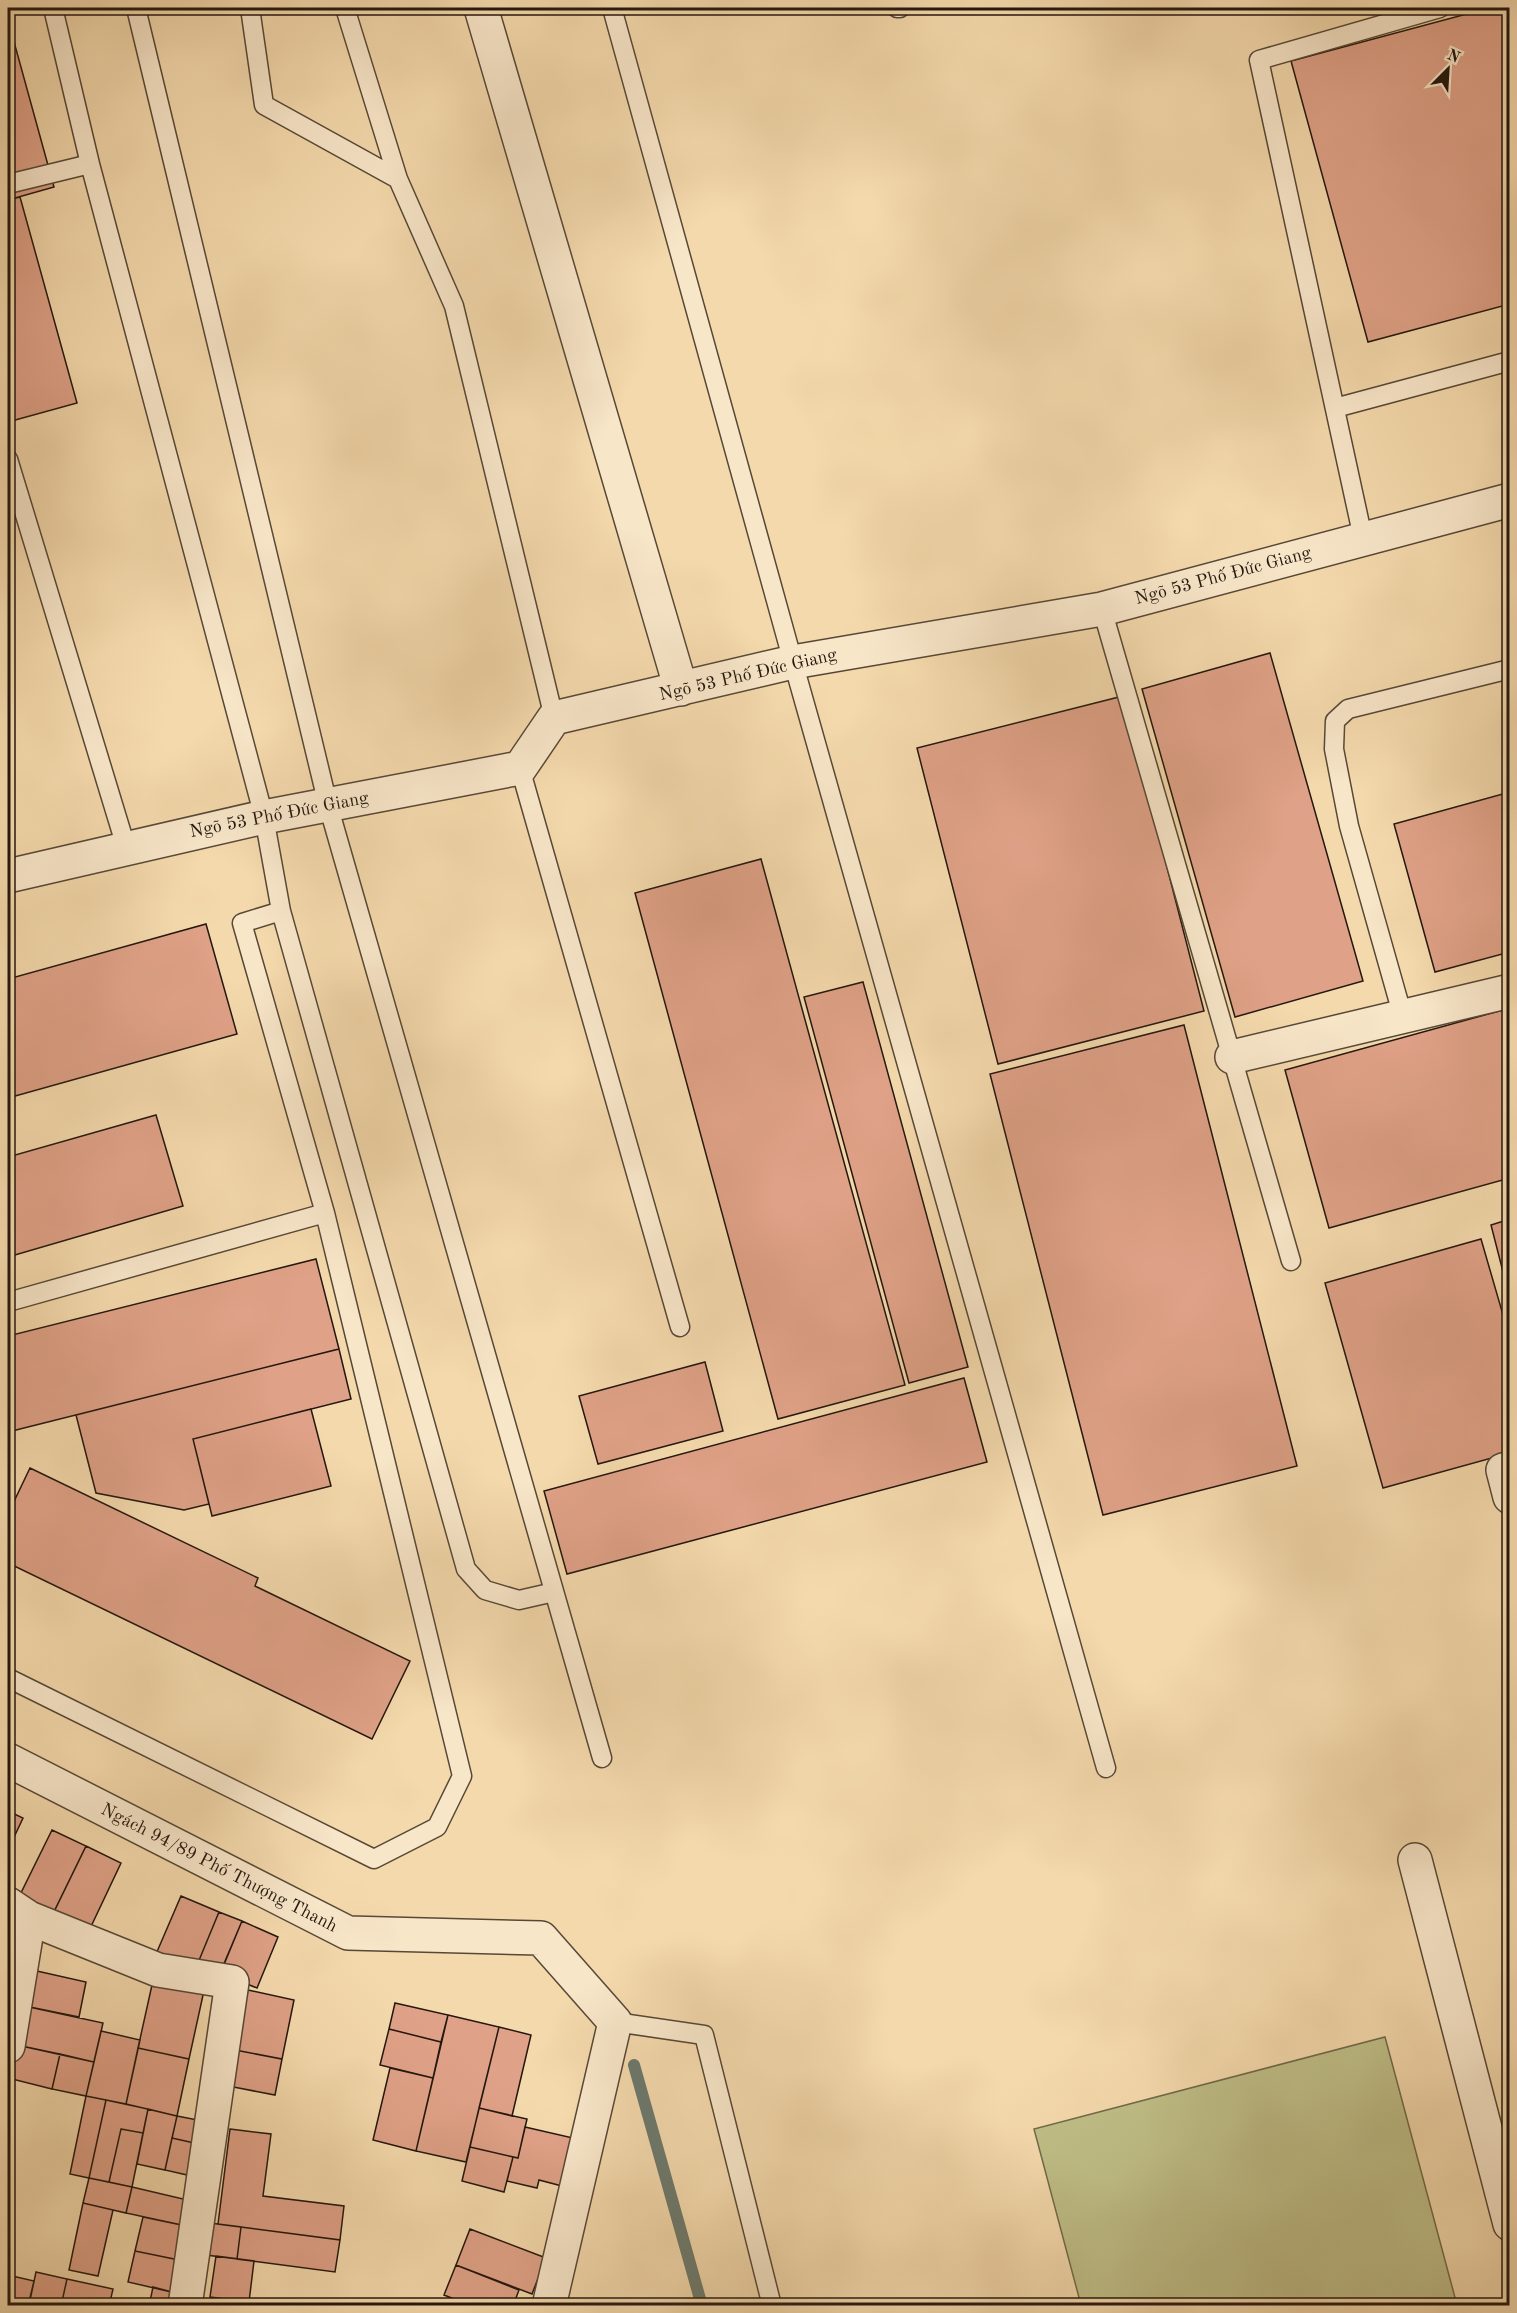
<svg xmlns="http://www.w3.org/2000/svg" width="1517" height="2313" viewBox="0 0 1517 2313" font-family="'Old Standard TT',serif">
  <rect width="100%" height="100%" fill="#f4d9ac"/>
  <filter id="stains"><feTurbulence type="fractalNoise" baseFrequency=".00333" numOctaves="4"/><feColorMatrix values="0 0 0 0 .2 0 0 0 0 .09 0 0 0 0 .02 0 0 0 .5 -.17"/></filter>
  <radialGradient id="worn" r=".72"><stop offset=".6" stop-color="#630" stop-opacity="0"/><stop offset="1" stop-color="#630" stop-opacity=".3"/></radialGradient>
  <path fill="#bfbe87" stroke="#716a4a" stroke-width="1.5" d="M1385 2037 1457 2305H1081L1034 2129Z"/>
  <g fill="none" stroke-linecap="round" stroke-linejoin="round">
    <path stroke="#6c796d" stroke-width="12" d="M634 2065 702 2306"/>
  </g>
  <path fill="#dfa187" stroke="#23170e" stroke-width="1.5" d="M1489 8H1510V304L1368 342 1291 61Z
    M8 20 54 187 8 200Z
    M20 197 77 403 8 422V200Z
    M1270 653 1363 981 1235 1017 1142 689Z
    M1123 696 1204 1011 998 1064 917 748Z
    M1510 792V952L1435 972 1394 824Z
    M761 859 905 1385 778 1419 635 893Z
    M206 924 237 1034 8 1098V979Z
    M863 982 968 1367 909 1383 804 997Z
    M1510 1008V1178L1329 1228 1285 1070Z
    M1184 1025 1297 1466 1103 1515 990 1074Z
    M156 1115 183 1206 8 1257V1157Z
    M1510 1219V1299L1491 1225Z
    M1481 1239 1510 1339V1453L1383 1488 1325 1283Z
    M316 1259 339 1349 8 1432V1336Z
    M339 1349 351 1399 193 1439 209 1504 184 1510 96 1493 76 1415Z
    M705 1362 723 1431 598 1464 579 1396Z
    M964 1378 987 1462 567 1574 544 1491Z
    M311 1409 331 1486 212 1516 193 1439Z
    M30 1468 258 1578 255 1586 410 1661 372 1739 8 1563V1514Z
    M8 1811 23 1818 8 1850Z
    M52 1830 86 1846 50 1920 16 1903Z
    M86 1846 121 1863 86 1937 50 1920Z
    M181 1896 219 1912 195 1970 156 1954Z
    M219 1912 242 1921 218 1979 195 1970Z
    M242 1921 278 1937 257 1988 220 1973Z
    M28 1969 86 1982 79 2017 20 2005Z
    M154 1976 205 1986 189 2059 138 2048Z
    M248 1990 294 2000 282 2059 235 2050Z
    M395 2003 448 2015 441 2042 389 2029Z
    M20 2005 103 2023 94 2062 12 2044Z
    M448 2015 499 2027 466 2162 416 2151Z
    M499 2027 531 2035 512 2116 479 2108Z
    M389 2029 441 2042 433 2078 380 2065Z
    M101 2031 140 2040 126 2104 86 2096Z
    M12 2044 60 2054 52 2089 8 2078V2065Z
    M138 2048 189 2059 177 2116 126 2104Z
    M235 2050 282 2059 275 2095 228 2086Z
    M60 2054 94 2062 86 2096 52 2089Z
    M390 2068 433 2078 416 2151 373 2140Z
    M86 2096 106 2100 89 2178 70 2174Z
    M106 2100 148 2109 143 2133 121 2129 109 2182 89 2178Z
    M479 2108 527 2119 518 2158 470 2147Z
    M148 2109 177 2116 165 2170 137 2164Z
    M177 2116 208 2122 203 2145 172 2138Z
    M525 2127 573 2138 562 2186 539 2180 537 2188 507 2181 513 2157 518 2158Z
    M121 2129 143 2133 132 2187 109 2182Z
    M230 2129 271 2134 263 2196 344 2206 340 2240 218 2224Z
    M172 2138 203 2145 196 2177 165 2170Z
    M470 2147 513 2157 504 2192 462 2181Z
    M89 2178 132 2187 126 2213 83 2203Z
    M132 2187 196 2202 191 2227 126 2213Z
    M83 2203 113 2210 98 2276 69 2270Z
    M143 2217 191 2227 184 2261 135 2251Z
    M202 2222 241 2227 237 2259 198 2254Z
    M241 2227 340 2240 335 2272 237 2259Z
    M470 2229 546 2258 532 2294 456 2265Z
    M135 2251 184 2261 176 2293 128 2282Z
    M216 2256 254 2261 249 2302 210 2297Z
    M456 2265 519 2290 513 2306H472L444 2295Z
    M36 2272 67 2279 61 2306 29 2305Z
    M8 2275 34 2281 28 2306H8Z
    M67 2279 113 2289 109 2306H61Z
    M153 2287 176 2293 174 2306H149Z"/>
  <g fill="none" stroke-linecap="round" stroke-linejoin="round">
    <defs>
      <path id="service" d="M53 8 90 164 264 817 281 911 466 1569 485 1590 519 1600 554 1592
        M136 8 328 805 602 1758
        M250 8 264 105 398 179 454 306 554 718
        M345 8 398 179
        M612 8 793 662 1106 1768
        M897 8H900
        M8 184 90 164
        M1335 408 1510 361
        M8 459 126 847
        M1363 538 1259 60 1440 8
        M1102 609 1291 1261
        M520 768 680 1327
        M1403 1017 1349 826 1334 749 1335 721 1348 709 1510 669
        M8 1302 325 1213
        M8 1678 374 1859 437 1827 462 1776 325 1213 242 923 281 911
        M615 2022 704 2035 772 2306"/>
      <path id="minor" d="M481 8 681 689
        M8 876 264 817 520 768 554 718 793 662 1102 609 1510 500
        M1232 1057 1510 991
        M1510 1468 1503 1470 1510 1497
        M8 1760 348 1933 541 1938 615 2022 549 2306
        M1415 1860 1510 2224
        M8 1904 29 1918 158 1970 232 1982 185 2306
        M8 2046 29 1918"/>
    </defs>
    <use href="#service" stroke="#574836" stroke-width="21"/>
    <use href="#minor" stroke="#574836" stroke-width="36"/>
    <use href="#service" stroke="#f8e6c9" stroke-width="18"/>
    <use href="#minor" stroke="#f8e6c9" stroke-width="33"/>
  </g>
  <g text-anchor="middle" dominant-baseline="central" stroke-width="4.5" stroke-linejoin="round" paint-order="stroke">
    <g font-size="18" fill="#23170e" stroke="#f8e6c9">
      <text transform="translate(1223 576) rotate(-15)">Ngõ 53 Phố Đức Giang</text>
      <text transform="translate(748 675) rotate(-13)">Ngõ 53 Phố Đức Giang</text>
      <text transform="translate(279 815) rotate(-11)">Ngõ 53 Phố Đức Giang</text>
      <text transform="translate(219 1868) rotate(27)">Ngách 94/89 Phố Thượng Thanh</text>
    </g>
  </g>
  <rect width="1517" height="2313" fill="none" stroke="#f4d9ac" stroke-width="30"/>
  <rect x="9" y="9" width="1499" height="2295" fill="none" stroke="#23170e" stroke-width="3"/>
  <rect x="15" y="15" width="1487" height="2283" fill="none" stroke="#23170e" stroke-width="1.5"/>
  <g transform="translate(1448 69) rotate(24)" stroke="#f8e6c9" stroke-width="4.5" paint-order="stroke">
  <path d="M0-4.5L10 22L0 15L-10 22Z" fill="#23170e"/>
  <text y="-9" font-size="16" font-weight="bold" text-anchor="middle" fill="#23170e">N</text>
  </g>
  <rect width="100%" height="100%" filter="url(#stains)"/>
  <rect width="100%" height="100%" fill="url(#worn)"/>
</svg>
